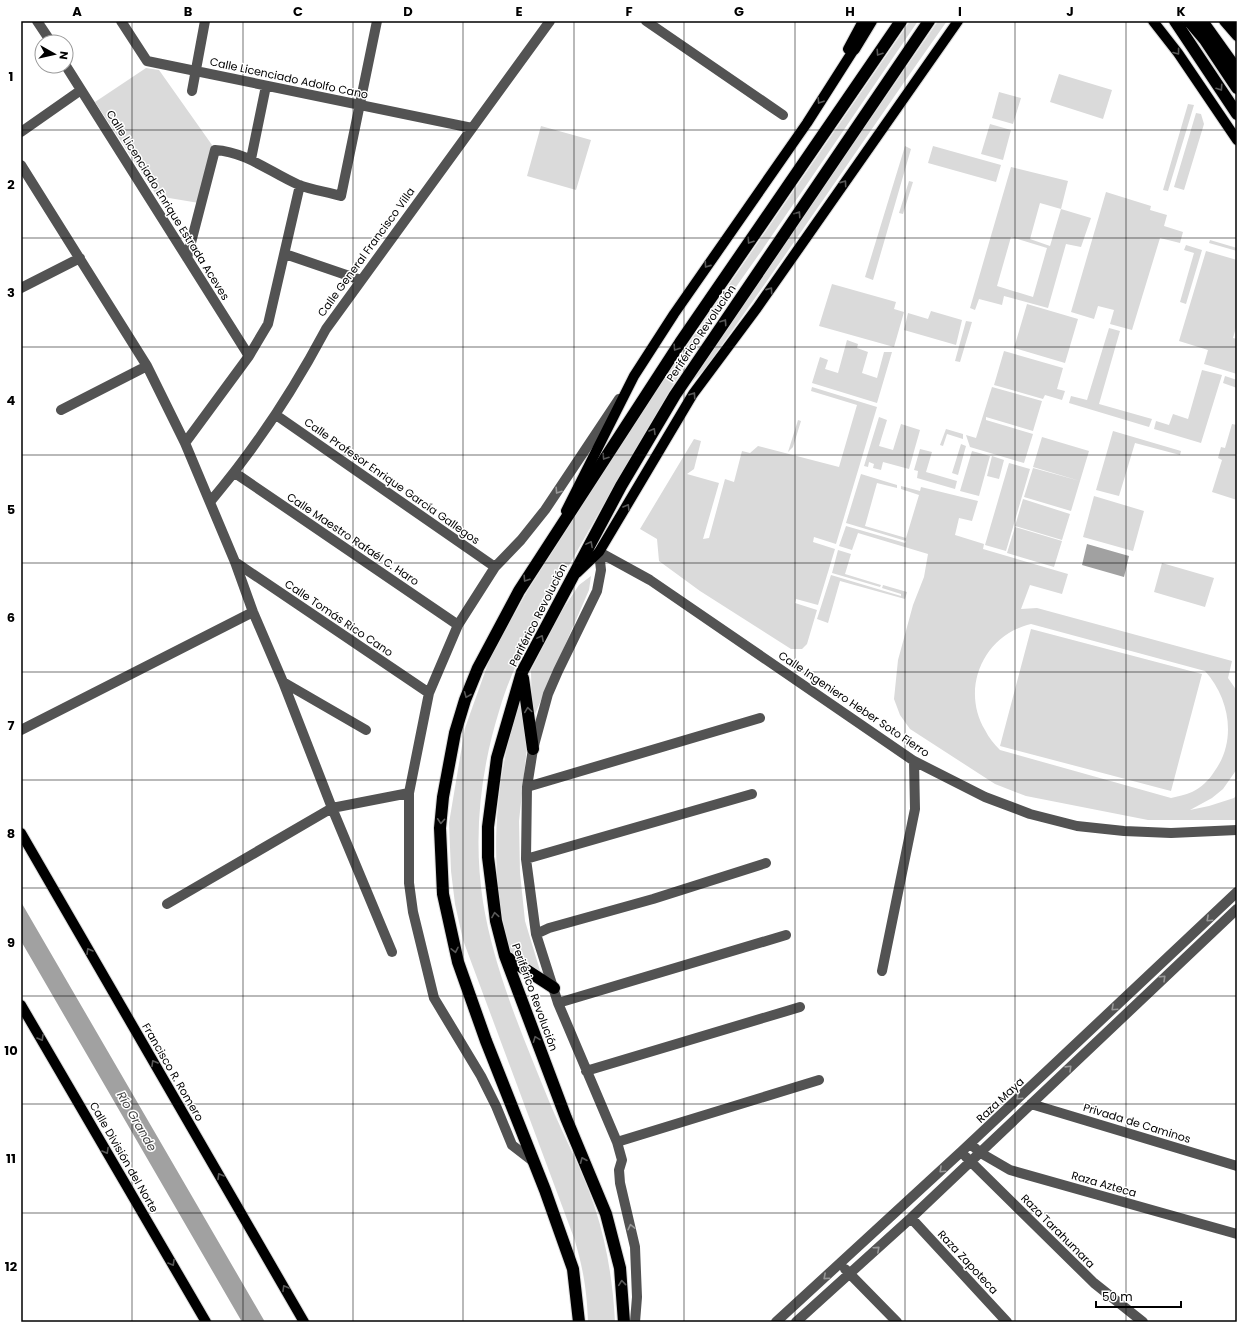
<svg xmlns="http://www.w3.org/2000/svg" width="1258" height="1343" viewBox="0 0 1258 1343" font-family="Poppins,sans-serif">
  <rect width="100%" height="100%" fill="#fff"/>
  <path fill="#dadada" fill-rule="evenodd" d="M910 21H918C870 91 823 161 775 231 755 261 733 290 713 320 676 378 643 437 609 495 587 533 566 571 545 609 528 641 510 673 500 708 480 771 473 837 483 902 494 970 523 1037 549 1101 564 1137 583 1171 595 1208 607 1245 613 1283 615 1322H588C587 1291 583 1267 574 1238L463 940 455 904 451 871 449 823 465 728 491 655 528 590 652 397Z
    M938 21H947C865 137 787 255 704 370L692 382 700 367Z
    M146 68 159 70 212 145 199 203 157 196 95 102Z
    M1059 74 1112 90 1103 119 1050 102Z
    M999 92 1021 98 1013 124 992 118Z
    M1188 104 1194 105 1168 191 1163 190Z
    M1196 113 1201 114 1204 124 1184 190 1174 187Z
    M990 124 1011 130 1003 160 981 154Z
    M541 126 591 140 576 190 527 176Z
    M905 146 911 149 873 280 865 277Z
    M933 146 1001 165 996 182 928 163Z
    M1011 167 1068 181 1061 209 1091 218 1081 247 1066 244 1048 308 1004 296 1002 305 979 299 975 310 970 308ZM1040 203 1061 209 1050 246 1030 239ZM1011 237 1047 248 1033 297 997 286Z
    M909 181 913 182 903 214 899 213Z
    M1106 192 1151 206 1150 210 1167 215 1164 226 1183 232 1180 243 1160 238 1132 330 1110 324 1114 310 1098 306 1094 319 1071 312Z
    M1210 240 1237 248V251L1209 243Z
    M1186 245 1202 250 1186 304 1180 302 1194 253 1184 250Z
    M1206 251 1237 260V324L1233 338 1237 339V374L1204 364 1208 350 1179 341Z
    M832 284 896 302 894 309 904 312 894 347 819 326Z
    M1027 304 1078 319 1065 363 1014 348Z
    M931 311 962 320 956 345 904 330 908 313 928 319Z
    M966 321 972 322 960 362 955 361Z
    M1109 328 1120 331 1099 404 1152 419 1149 427 1069 403 1071 396 1087 400Z
    M847 340 858 344 857 348 868 352 862 373 877 378 884 352H892L877 403 812 383 820 357 828 360 825 369 838 373Z
    M1004 351 1063 368 1057 389 1065 391 1062 400 1045 395 1043 399 994 385Z
    M1202 370 1222 375 1201 443 1154 429 1156 421 1169 425 1173 414 1188 419Z
    M1225 376 1237 380V388L1223 383Z
    M812 387 877 407 836 544 814 537 813 542 835 549 818 605 796 599 795 603 817 610 807 644 802 649H791L700 591 659 561 657 539 640 529 694 439 701 441 694 469 687 474 719 483 703 539 709 538 725 479 734 482 742 451 750 453 758 446 839 467 857 405 811 391Z
    M992 387 1042 401 1033 431 986 417V420L1033 434 1024 463 970 447 966 435 976 438Z
    M879 417 887 420 879 446 893 450 901 424 920 430 909 469 883 462 881 470 873 468 874 464 869 462 868 467 864 466Z
    M798 420 801 421 793 447 788 452Z
    M1232 424 1237 425 1236 431 1237 432V500L1212 492 1222 460 1218 458 1221 447 1225 448Z
    M946 429 963 434V439L947 434 943 446 940 445Z
    M1113 431 1181 451 1180 455 1135 443 1119 496 1096 490Z
    M1042 437 1089 451 1080 481 1033 467Z
    M961 444 966 446 958 475 952 473Z
    M920 449 932 452 926 472 957 481 955 489 917 478 918 471 914 470Z
    M972 451 990 456 979 496 960 491Z
    M992 456 1004 460 999 479 987 476Z
    M1009 463 1030 469 1006 551 985 545Z
    M1033 468 1080 481 1071 511 1024 497Z
    M861 474 897 485V488L877 483 865 526 906 538 919 495 901 489V486L920 491 921 487 978 501 972 521 959 518 955 535 984 544 983 549 1068 574 1062 594 1030 585 1021 609 1037 608 1232 661 1228 678 1237 691V769L1223 789 1212 798 1190 810 1209 806 1234 798 1237 795V820H1148L1026 796 995 784 910 729 900 715 894 699 898 660 913 605 924 577 928 554 858 533 852 550 839 546 846 526 905 543 906 541 846 523ZM1031 624 1205 671C1230 699 1237 741 1214 772 1209 780 1201 788 1192 792 1185 795 1178 796 1171 798L1000 750C994 744 989 738 985 730 960 688 984 635 1031 624Z
    M1094 496 1144 511 1133 551 1083 537Z
    M1023 499 1070 514 1062 540 1015 526Z
    M1015 527 1062 541 1054 567 1007 553Z
    M838 550 851 554 845 574 881 585 880 587 832 573Z
    M1162 563 1214 578 1205 607 1154 592Z
    M831 575 901 596V594L882 588 883 585 907 592 905 599 840 581 828 623 817 619Z
    M591 576 589 590 532 721 531 670 561 612 579 585Z
    M1031 629 1202 674 1171 791 1000 746Z
    M521 695 527 747 519 821 520 873 525 921 541 974 509 951C506 933 501 915 499 897 491 828 500 761 521 695Z"/>
  <path fill="#a1a1a1" d="M1087 544 1129 556 1124 577 1082 565Z
    M21 902 265 1322H242L21 941Z"/>
  <g fill="none" stroke-linecap="round" stroke-linejoin="round">
    <defs>
      <path id="major" d="M1153 21 1178 53 1237 140
        M1224 21 1237 36
        M848 49 863 21
        M566 511 634 376 674 314 807 123 858 43
        M577 573 599 552 693 394 757 308 958 21
        M21 833 304 1322
        M21 1005 206 1322"/>
      <path id="highway" d="M1175 21 1237 114
        M1189 21 1205 40 1237 88
        M1202 21 1237 70
        M1231 21 1237 29
        M854 49 871 21
        M523 678 533 749
        M505 956 554 988
        M579 1322 573 1269 545 1190 486 1041 458 962 443 894 440 828 443 797 455 733 465 700 478 668 519 591 680 343 901 21
        M624 1322 620 1268 606 1214 566 1118 505 956 496 921 488 857V827L497 758 522 672 621 486 675 395 929 21"/>
    </defs>
    <use href="#major" stroke="#dbdbdb" stroke-width="12"/>
    <use href="#highway" stroke="#dbdbdb" stroke-width="14"/>
    <path stroke="#535353" stroke-width="10" d="M37 21 51 42
      M121 21 147 61 472 128
      M646 21 783 115
      M66 66 249 356
      M192 91 205 21
      M21 132 81 90
      M251 159 266 86
      M21 165 147 366 185 443 235 562 253 612 283 682 332 808 392 952
      M285 254 361 280
      M187 258 215 150C247 152 271 173 299 185 312 190 328 192 341 196L377 21
      M21 288 80 258
      M61 410 147 366
      M276 415 495 567
      M185 443 249 356 268 324 300 185
      M235 473 458 625
      M210 502C255 449 293 391 326 329L550 21
      M599 552 601 570 597 591 558 671 548 694 533 749 527 787 526 859 536 934 558 1003 617 1142 622 1160 619 1170 620 1183 635 1247 637 1297 635 1322
      M599 552 650 580 914 761 985 797 1030 814 1077 826 1124 831 1171 833 1237 830
      M235 562 429 693
      M283 682 366 730
      M21 730 253 612
      M527 787 760 718
      M526 859 752 794
      M167 904 332 808 409 793
      M536 934 549 928 653 899 766 863
      M882 971 915 809 914 761
      M558 1003 786 935
      M586 1071 800 1007
      M1031 1104 1237 1166
      M617 1142 819 1080
      M975 1148 979 1152 1010 1170 1237 1234
      M966 1157 1094 1283 1143 1322
      M534 1162 512 1145 496 1106 481 1076 434 998 413 912 409 883V793L429 693 458 625 495 567 521 540 545 510 619 399
      M911 1218 1007 1322
      M845 1269 897 1322
      M776 1322 962 1151 1237 892
      M796 1322 911 1218 1237 909"/>
    <use href="#major" stroke="#000" stroke-width="10"/>
    <use href="#highway" stroke="#000" stroke-width="12"/>
  </g>
  <defs><path id="oneway-chevron" d="M-2-3.5L2.5 0L-2 3.5" fill="none" stroke-width="1.6" stroke-linecap="round" stroke-linejoin="round"/></defs>
  <g stroke="#595959">
    <use href="#oneway-chevron" transform="translate(1177 52) rotate(53)"/>
    <use href="#oneway-chevron" transform="translate(879 53) rotate(124)"/>
    <use href="#oneway-chevron" transform="translate(1220 88) rotate(56)"/>
    <use href="#oneway-chevron" transform="translate(820 101) rotate(122)"/>
    <use href="#oneway-chevron" transform="translate(844 183) rotate(-55)"/>
    <use href="#oneway-chevron" transform="translate(798 214) rotate(-56)"/>
    <use href="#oneway-chevron" transform="translate(750 241) rotate(124)"/>
    <use href="#oneway-chevron" transform="translate(707 265) rotate(125)"/>
    <use href="#oneway-chevron" transform="translate(770 290) rotate(-55)"/>
    <use href="#oneway-chevron" transform="translate(724 322) rotate(-56)"/>
    <use href="#oneway-chevron" transform="translate(676 348) rotate(123)"/>
    <use href="#oneway-chevron" transform="translate(693 395) rotate(-56)"/>
    <use href="#oneway-chevron" transform="translate(653 431) rotate(-59)"/>
    <use href="#oneway-chevron" transform="translate(605 457) rotate(123)"/>
    <use href="#oneway-chevron" transform="translate(627 507) rotate(-59)"/>
    <use href="#oneway-chevron" transform="translate(590 544) rotate(-62)"/>
    <use href="#oneway-chevron" transform="translate(526 579) rotate(123)"/>
    <use href="#oneway-chevron" transform="translate(541 638) rotate(-62)"/>
    <use href="#oneway-chevron" transform="translate(467 695) rotate(112)"/>
    <use href="#oneway-chevron" transform="translate(528 710) rotate(-98)"/>
    <use href="#oneway-chevron" transform="translate(441 821) rotate(94)"/>
    <use href="#oneway-chevron" transform="translate(495 915) rotate(-99)"/>
    <use href="#oneway-chevron" transform="translate(455 950) rotate(78)"/>
    <use href="#oneway-chevron" transform="translate(89 951) rotate(-120)"/>
    <use href="#oneway-chevron" transform="translate(41 1038) rotate(60)"/>
    <use href="#oneway-chevron" transform="translate(536 1039) rotate(-111)"/>
    <use href="#oneway-chevron" transform="translate(154 1063) rotate(-120)"/>
    <use href="#oneway-chevron" transform="translate(106 1151) rotate(60)"/>
    <use href="#oneway-chevron" transform="translate(583 1160) rotate(-113)"/>
    <use href="#oneway-chevron" transform="translate(220 1176) rotate(-120)"/>
    <use href="#oneway-chevron" transform="translate(172 1263) rotate(60)"/>
    <use href="#oneway-chevron" transform="translate(622 1283) rotate(-96)"/>
    <use href="#oneway-chevron" transform="translate(285 1288) rotate(-120)"/>
  </g>
  <g stroke="#989898">
    <use href="#oneway-chevron" transform="translate(558 491) rotate(123)"/>
    <use href="#oneway-chevron" transform="translate(1209 919) rotate(137)"/>
    <use href="#oneway-chevron" transform="translate(1163 978) rotate(-44)"/>
    <use href="#oneway-chevron" transform="translate(1114 1008) rotate(137)"/>
    <use href="#oneway-chevron" transform="translate(1069 1068) rotate(-44)"/>
    <use href="#oneway-chevron" transform="translate(1019 1097) rotate(137)"/>
    <use href="#oneway-chevron" transform="translate(942 1170) rotate(137)"/>
    <use href="#oneway-chevron" transform="translate(631 1227) rotate(-103)"/>
    <use href="#oneway-chevron" transform="translate(877 1249) rotate(-42)"/>
    <use href="#oneway-chevron" transform="translate(826 1277) rotate(138)"/>
  </g>
  <path fill="none" stroke="#000" stroke-width="1" stroke-opacity="0.55" d="M132 21V1322M243 21V1322M353 21V1322M463 21V1322M574 21V1322M684 21V1322M795 21V1322M905 21V1322M1015 21V1322M1126 21V1322M21 130H1237M21 238H1237M21 347H1237M21 455H1237M21 563H1237M21 672H1237M21 780H1237M21 888H1237M21 996H1237M21 1104H1237M21 1213H1237"/>
  <g text-anchor="middle" dominant-baseline="central" stroke-width="3" stroke-linejoin="round" paint-order="stroke">
    <g font-size="11" fill="#000" stroke="#fff">
      <text transform="translate(289 78) rotate(12)">Calle Licenciado Adolfo Cano</text>
      <text transform="translate(168 205) rotate(58)">Calle Licenciado Enrique Estrada Aceves</text>
      <text transform="translate(366 252) rotate(-54)">Calle General Francisco Villa</text>
      <text transform="translate(701 333) rotate(-56)">Periférico Revolución</text>
      <text transform="translate(392 481) rotate(35)">Calle Profesor Enrique García Gallegos</text>
      <text transform="translate(353 539) rotate(34)">Calle Maestro Rafaél C. Haro</text>
      <text transform="translate(538 615) rotate(-63)">Periférico Revolución</text>
      <text transform="translate(339 618) rotate(34)">Calle Tomás Rico Cano</text>
      <text transform="translate(854 704) rotate(34)">Calle Ingeniero Heber Soto Fierro</text>
      <text transform="translate(535 997) rotate(70)">Periférico Revolución</text>
      <text transform="translate(173 1072) rotate(60)">Francisco R. Romero</text>
      <text transform="translate(1000 1100) rotate(-43)">Raza Maya</text>
      <text transform="translate(1137 1123) rotate(17)">Privada de Caminos</text>
      <text transform="translate(124 1157) rotate(60)">Calle División del Norte</text>
      <text transform="translate(1104 1184) rotate(16)">Raza Azteca</text>
      <text transform="translate(1058 1231) rotate(45)">Raza Tarahumara</text>
      <text transform="translate(968 1262) rotate(47)">Raza Zapoteca</text>
    </g>
    <g font-size="12" font-style="italic" fill="#424242" stroke="#fff">
      <text transform="translate(137 1121) rotate(60)">Río Grande</text>
    </g>
  </g>
  <rect width="1258" height="1343" fill="none" stroke="#ffffff" stroke-width="44"/>
  <g transform="translate(54 54) rotate(98)"><circle r="19" fill="#ffffff" stroke="#999999"/>
  <path d="M0-3L7 15L0 10L-7 15Z" fill="#000000"/>
  <text y="-6" font-size="11" font-weight="bold" text-anchor="middle" fill="#000000">N</text>
  </g>
  <path d="M1096 1301v6h85v-6" fill="none" stroke="#000000" stroke-width="2"/>
  <text x="1102" y="1301" font-size="12" fill="#000000" stroke="#ffffff" stroke-width="3" paint-order="stroke">50 m</text>
  <rect x="22" y="22" width="1214" height="1299" fill="none" stroke="#000" stroke-width="1.5"/>
  <g font-size="13" text-anchor="middle" font-weight="bold" fill="#000">
    <text x="77" y="16">A</text>
    <text x="188" y="16">B</text>
    <text x="298" y="16">C</text>
    <text x="408" y="16">D</text>
    <text x="519" y="16">E</text>
    <text x="629" y="16">F</text>
    <text x="739" y="16">G</text>
    <text x="850" y="16">H</text>
    <text x="960" y="16">I</text>
    <text x="1070" y="16">J</text>
    <text x="1181" y="16">K</text>
    <text x="11" y="81">1</text>
    <text x="11" y="189">2</text>
    <text x="11" y="297">3</text>
    <text x="11" y="405">4</text>
    <text x="11" y="514">5</text>
    <text x="11" y="622">6</text>
    <text x="11" y="730">7</text>
    <text x="11" y="838">8</text>
    <text x="11" y="947">9</text>
    <text x="11" y="1055">10</text>
    <text x="11" y="1163">11</text>
    <text x="11" y="1271">12</text>
  </g>
</svg>
